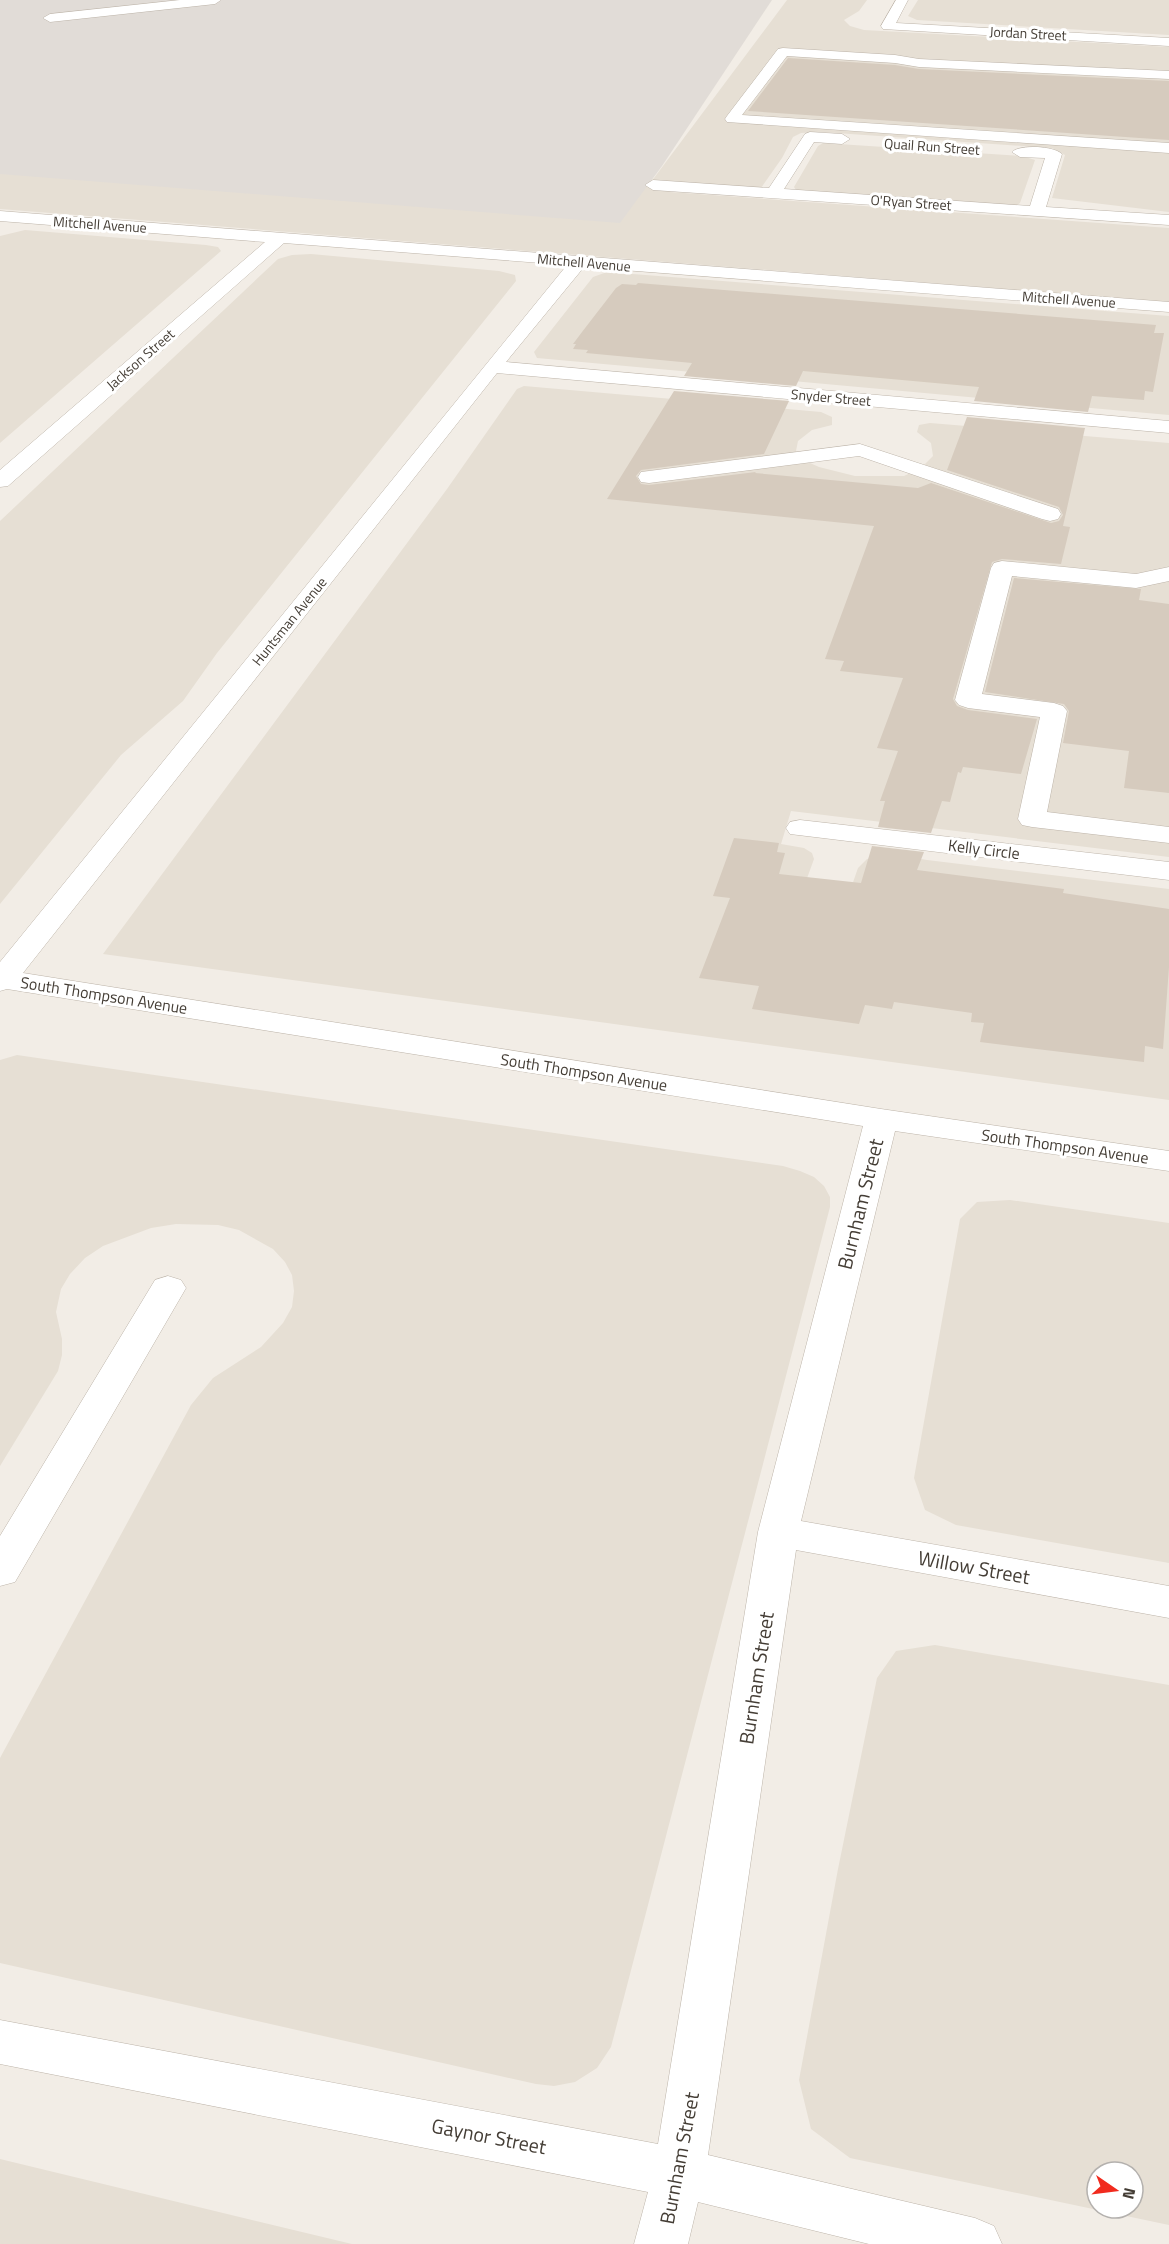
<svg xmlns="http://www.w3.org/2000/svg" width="1169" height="2244" viewBox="0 0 1169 2244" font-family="'Titillium Web',sans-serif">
  <rect width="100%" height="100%" fill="#f2ede6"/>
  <path fill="#e6dfd4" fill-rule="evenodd" d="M787 0H867L859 11 844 20 850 26 864 30 1169 47V212L1052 198 1065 155 1052 148 822 132 801 133 793 137 782 158 761 188 676 184 670 192 1169 228V302L0 209V173L345 200 651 182Z
    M918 0H1169V35L917 20 908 16Z
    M823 143 1022 156 1035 160 1020 203 1017 205 796 190 794 187 818 146Z
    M25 230 206 245 218 247 221 251 0 443V236Z
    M311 254 499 271 515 275 516 281 217 653 183 701 121 755 0 904V521L278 259 292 255Z
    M607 272 1169 316V415L537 358 534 352 593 277Z
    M524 386 821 412 832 417V425L812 430 798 441 796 451 801 459 819 467 855 476H904L921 468 933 456 931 443 917 432 919 425 930 423 1169 443V857L791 811 781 844 804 848 812 853 814 859 806 881 851 888 858 868 867 859 893 854 927 860 1169 889V1100L103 954 447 489 517 389Z
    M17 1055 783 1166 800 1171 814 1177 824 1186 830 1197V1207L611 2047 597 2068 575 2082 554 2086 536 2084 0 1963V1758L191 1405 213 1378 261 1347 283 1323 292 1307 294 1291 292 1275 285 1262 273 1249 239 1230 218 1225 176 1224 151 1228 103 1246 85 1258 70 1274 61 1289 56 1312 62 1339V1355L58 1371 0 1466V1060Z
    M1010 1200 1169 1223V1563L956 1525 925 1510 914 1478 960 1219 977 1202Z
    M935 1645 1169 1685V2225L850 2158 811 2129 799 2080 838 1869 877 1678 896 1651ZM1097 2172H1133V2208H1097Z
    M0 2159 190 2205 352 2244H0Z"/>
  <path fill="#e1dcd7" d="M0 0H772L662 166 620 223 0 174Z"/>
  <path fill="#d6cbbe" d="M788 58 895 65 919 69 1169 81V140L748 111Z
    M638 283 1156 325 1154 333H1164L1153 392 1145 391 1144 400 1092 396 1088 412 974 401 979 387 803 371 796 386 684 376 692 363 586 353 588 350 573 349 576 344H573L582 332 616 288 622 284 636 285Z
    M674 391 789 401 764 454 641 470 636 476 641 484 649 485 756 472 755 473 918 488 931 483 1051 523 1059 521 1063 515 1059 507 947 470 967 417 1085 428 1063 526 1070 527 1061 564 1002 559 992 562 953 699 957 706 968 710 1037 719 1021 774 963 767 961 773 958 772 950 802 942 801 931 833 878 827 885 801H880L898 751 877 748 903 678 840 671 844 661 825 659 874 526 607 499Z
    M1014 578 1141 589 1139 600 1169 604V793L1124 788 1129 751 1063 743 1069 711 1064 704 985 692Z
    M734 838 779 843 777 852 785 853 779 874 861 883 872 846 924 852 917 870 1064 889 1063 893 1169 909V967L1163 1049 1145 1046 1144 1062 980 1042 984 1023 971 1022 972 1013 894 1002 892 1009 865 1005 859 1024 752 1009 759 986 699 978 730 898 713 896Z"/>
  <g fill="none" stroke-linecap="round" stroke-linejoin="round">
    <defs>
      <path id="minor" d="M180 0H221L215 4 50 22 43 18 50 14Z
        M896 0H908L896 23 1169 38V46L883 29 881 26Z
        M783 48 895 55 919 59 1169 71V79L919 67 895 63 787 56 742 115 1169 143V153L727 122 725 119 727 116 778 49Z
        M810 132 842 134 850 139 842 144 814 142 784 189 1030 206 1045 158 1020 157 1012 152C1020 144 1054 146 1062 154L1046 207 1169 215V225L653 190 645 185 653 180 769 188 805 134Z
        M0 211 1169 302V312L584 267 506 362 1169 421V433L497 373 23 973 881 1109 1169 1151V1171L895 1131 801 1521 1169 1586V1618L796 1550 708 2155 975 2218 994 2226 1002 2244H869L698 2202 688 2244H634L648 2192 0 2064V2020L658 2144 758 1532 863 1126 7 989 0 991V962L567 265 284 243 8 486 0 487V470L265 242 0 221Z
        M860 444 1058 509 1061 514 1058 519 1050 521 1042 519 859 456 649 483 641 482 638 477 641 472 649 471Z
        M1002 561 1136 574 1169 567V581L1136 588 1012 576 982 694 1054 703 1063 706 1067 711 1047 812 1169 827V843L1032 827 1022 825 1018 819 1040 717 968 708 959 705 955 700 991 568 994 563Z
        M800 820 1169 862V880L790 834 786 828 790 822Z
        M168 1276 181 1280 186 1288 15 1582 0 1586V1536L155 1280Z"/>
    </defs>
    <use href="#minor" stroke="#bdb4a9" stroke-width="1"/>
    <use href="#minor" fill="#fff" fill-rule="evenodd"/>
  </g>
  <g text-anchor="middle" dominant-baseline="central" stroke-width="6" stroke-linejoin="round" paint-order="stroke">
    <g font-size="14" fill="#443d35" stroke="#fff">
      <text transform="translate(1028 33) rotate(3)">Jordan Street</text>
      <text transform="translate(932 146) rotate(4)">Quail Run Street</text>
      <text transform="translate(911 202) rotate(4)">O'Ryan Street</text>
      <text transform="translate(100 224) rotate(4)">Mitchell Avenue</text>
      <text transform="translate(584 262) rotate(5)">Mitchell Avenue</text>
      <text transform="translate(1069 299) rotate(4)">Mitchell Avenue</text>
      <text transform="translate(140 359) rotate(-41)">Jackson Street</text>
      <text transform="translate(831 397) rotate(5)">Snyder Street</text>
      <text transform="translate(289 621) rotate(-51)">Huntsman Avenue</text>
    </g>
    <g font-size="16" fill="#443d35" stroke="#fff">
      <text transform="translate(984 849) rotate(7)">Kelly Circle</text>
      <text transform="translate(104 995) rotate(9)">South Thompson Avenue</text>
      <text transform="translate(584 1072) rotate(9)">South Thompson Avenue</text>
      <text transform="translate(1065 1146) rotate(8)">South Thompson Avenue</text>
    </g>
    <g font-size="20" fill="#443d35" stroke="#fff">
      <text transform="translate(860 1204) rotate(-76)">Burnham Street</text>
      <text transform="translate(974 1567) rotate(10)">Willow Street</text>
      <text transform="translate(756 1678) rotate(-81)">Burnham Street</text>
      <text transform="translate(489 2136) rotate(11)">Gaynor Street</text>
      <text transform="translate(679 2158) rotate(-79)">Burnham Street</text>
    </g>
  </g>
  <g transform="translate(1115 2190) rotate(104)"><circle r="28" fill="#ffffff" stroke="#b4b1ae" stroke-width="1.5"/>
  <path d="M0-4.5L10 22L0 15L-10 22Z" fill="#f12b1e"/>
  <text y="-9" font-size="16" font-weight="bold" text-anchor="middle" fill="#443d35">N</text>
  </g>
</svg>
